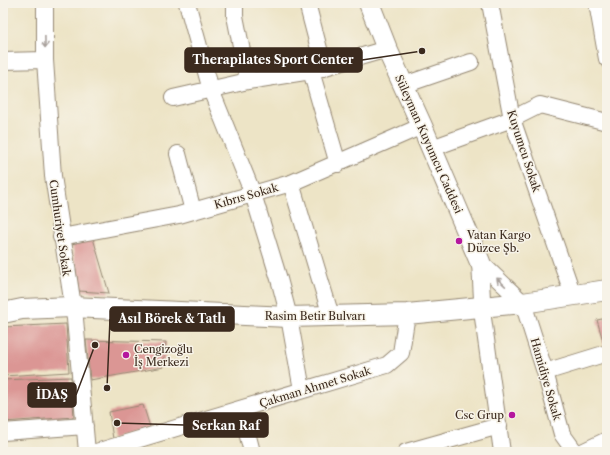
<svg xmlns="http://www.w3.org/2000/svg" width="610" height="455" viewBox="0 0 610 455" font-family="'Libre Caslon Text',serif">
  <rect width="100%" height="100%" fill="#f7f3e8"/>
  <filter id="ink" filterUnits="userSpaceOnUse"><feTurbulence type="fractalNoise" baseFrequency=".025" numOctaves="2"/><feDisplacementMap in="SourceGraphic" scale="8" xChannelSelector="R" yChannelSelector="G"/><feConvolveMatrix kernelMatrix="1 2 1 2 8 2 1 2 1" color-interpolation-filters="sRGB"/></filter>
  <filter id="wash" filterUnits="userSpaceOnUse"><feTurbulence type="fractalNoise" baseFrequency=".012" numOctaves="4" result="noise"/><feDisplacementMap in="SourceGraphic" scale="16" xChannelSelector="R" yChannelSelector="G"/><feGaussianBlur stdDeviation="0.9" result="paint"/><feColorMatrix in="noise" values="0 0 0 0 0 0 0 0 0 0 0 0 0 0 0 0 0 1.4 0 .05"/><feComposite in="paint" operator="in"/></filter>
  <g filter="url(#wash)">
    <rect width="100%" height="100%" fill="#ede4c6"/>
    <g id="blocks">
      <path fill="#db9694" d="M93 238 109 293 79 291 72 244Z
        M607 318V347L605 348 597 320Z
        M66 324 69 372 3 376V327Z
        M86 340 166 342 164 367 90 380Z
        M71 377 74 417 3 422V380Z
        M143 405 150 427 113 439 109 412Z"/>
    </g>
  </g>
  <g filter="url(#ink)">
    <use href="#blocks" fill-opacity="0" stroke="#948772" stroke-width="1"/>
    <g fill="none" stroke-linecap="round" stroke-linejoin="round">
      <defs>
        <path id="minor" d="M45 3V60L53 176 75 319 87 452
          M187 3 211 90 253 194 279 279 289 317 302 390
          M235 3V16L248 81
          M307 3 324 68
          M490 3 512 119 573 295
          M597 3 607 59
          M3 61 45 60
          M311 71 338 164
          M404 85 471 62
          M173 98 248 81 311 71 387 49
          M432 148 512 119 540 105 607 122
          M178 154 193 211
          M291 183 331 316
          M61 237 179 215 291 183 422 126
          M480 262 523 303 545 372 562 434 575 452
          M480 262 483 318 502 452
          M545 372 607 353
          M241 409 252 452
          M3 432 85 426
          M96 452 387 365 401 353 407 314
          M406 452 499 426
          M582 452 607 440"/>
        <path id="major" d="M369 3 387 49 422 126 480 262
          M3 313 22 309 72 307 289 317 407 314 523 303 607 290"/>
      </defs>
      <use href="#minor" stroke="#948772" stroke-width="18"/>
      <use href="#major" stroke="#948772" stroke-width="22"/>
      <use href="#minor" stroke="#fff" stroke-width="16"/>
      <use href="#major" stroke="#fff" stroke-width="20"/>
    </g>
    <defs><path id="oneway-shaft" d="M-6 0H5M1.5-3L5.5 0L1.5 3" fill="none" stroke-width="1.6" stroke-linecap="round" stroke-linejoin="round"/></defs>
    <g stroke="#a79f9a">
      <use href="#oneway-shaft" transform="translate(45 42) rotate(89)"/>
      <use href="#oneway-shaft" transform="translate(501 282) rotate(-137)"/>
    </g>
  </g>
  <g fill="#b5179e" stroke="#f7f3e8" stroke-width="1.5">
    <circle cx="459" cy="241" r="4"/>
    <circle cx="126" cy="355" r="4"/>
    <circle cx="512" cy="415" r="4"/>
  </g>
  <g text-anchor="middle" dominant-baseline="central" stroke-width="3" stroke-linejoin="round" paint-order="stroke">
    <g font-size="11" fill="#3b2a1e" stroke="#f7f3e8">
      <text transform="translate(429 144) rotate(66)">Süleyman Kuyumcu Caddesi</text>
      <text transform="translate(524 151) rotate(72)">Kuyumcu Sokak</text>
      <text transform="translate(246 196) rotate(-16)">Kıbrıs Sokak</text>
      <text transform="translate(60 228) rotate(82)">Cumhuriyet Sokak</text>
      <text x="315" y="316">Rasim Betir Bulvarı</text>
      <text transform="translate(546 379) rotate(74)">Hamidiye Sokak</text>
      <text transform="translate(315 387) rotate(-17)">Çakman Ahmet Sokak</text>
    </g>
    <g font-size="11" fill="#3b2a1e" stroke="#f7f3e8" text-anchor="start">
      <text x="467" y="235">Vatan Kargo<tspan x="467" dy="13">Düzce Şb.</tspan></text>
      <text x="134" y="349">Cengizoğlu<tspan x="134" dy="13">İş Merkezi</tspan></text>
      <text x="504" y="415" text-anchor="end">Csc Grup</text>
    </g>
  </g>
  <path fill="none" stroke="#3b2a1e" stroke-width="1.5" d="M422 51L362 60M107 388L110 319M95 345L76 395M117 423L184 425"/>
  <g fill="#3b2a1e" stroke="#f7f3e8" stroke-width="1.5">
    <circle cx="422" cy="51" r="4"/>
    <circle cx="107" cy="388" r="4"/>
    <circle cx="95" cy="345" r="4"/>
    <circle cx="117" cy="423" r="4"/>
  </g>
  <g fill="#3b2a1e" stroke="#3b2a1e" stroke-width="1.5">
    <rect x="185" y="48" width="177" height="24" rx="4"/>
    <rect x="110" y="307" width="124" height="24" rx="4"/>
    <rect x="28" y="383" width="48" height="24" rx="4"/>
    <rect x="184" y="413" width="84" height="24" rx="4"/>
  </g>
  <g font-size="12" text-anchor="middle" font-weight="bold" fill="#fff">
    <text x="273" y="64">Therapilates Sport Center</text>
    <text x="172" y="323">Asıl Börek &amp; Tatlı</text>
    <text x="52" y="399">İDAŞ</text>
    <text x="226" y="430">Serkan Raf</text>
  </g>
  <rect width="610" height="455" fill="none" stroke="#f7f3e8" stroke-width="16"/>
</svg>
